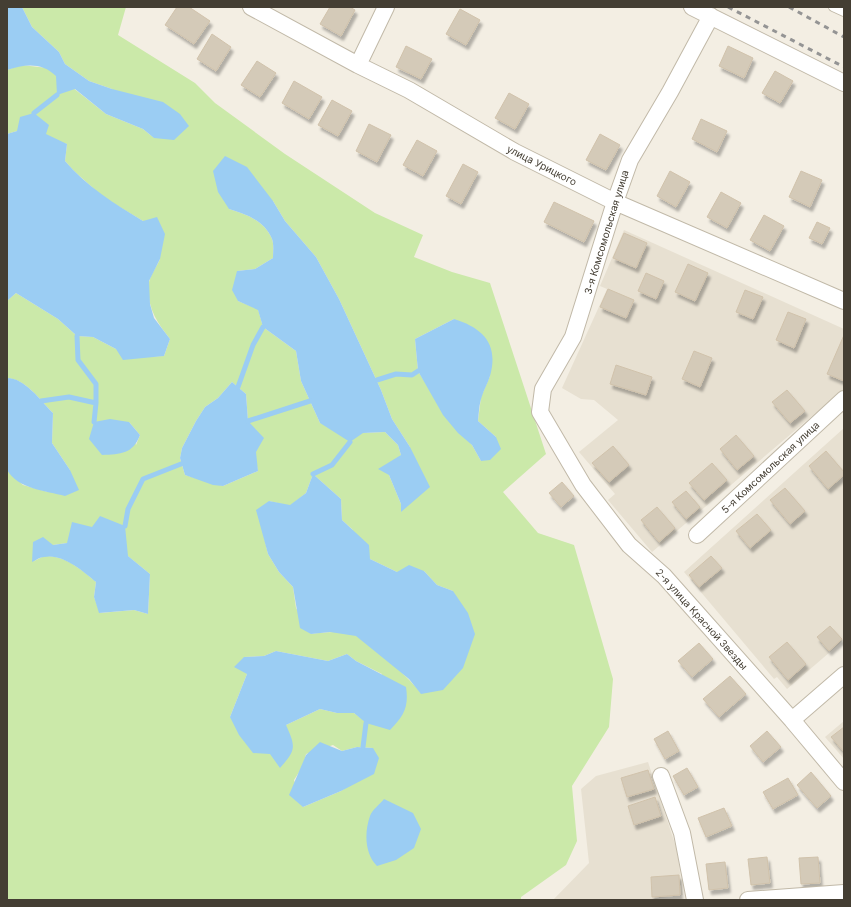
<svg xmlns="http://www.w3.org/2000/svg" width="851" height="907" viewBox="0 0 851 907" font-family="Inter,sans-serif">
  <defs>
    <filter id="shadow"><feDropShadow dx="2.5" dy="4.5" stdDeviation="1" flood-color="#0004"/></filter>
  </defs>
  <rect width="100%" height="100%" fill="#f3eee3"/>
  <path fill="#e7e0d1" d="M624 230 844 329V389L652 552 608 500 615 494 579 452 618 420 594 400 581 399 562 388 607 289 600 286Z
    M844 428V640L787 689 777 677 774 679 684 572Z
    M844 721V759L825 737Z
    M648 762 677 850 683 895 646 900H553L589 863 581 789 596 776Z"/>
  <path fill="#cbe9a9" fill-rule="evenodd" d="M22 7H126L118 35 195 83 215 103 285 154 375 213 423 235 414 257 452 272 490 283 546 454 503 492 538 533 574 545 613 679 609 727 572 786 577 841 566 865 521 897V900H7V470L23 485 48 492 70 470 52 443 53 413C40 400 26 379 7 378V301L16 293 58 319 77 336 93 337 116 349 144 357 164 356 170 339C156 321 146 306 149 282 151 274 157 266 160 259L143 221 103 197 74 171 65 161 67 144 17 131 7 134V70L21 65 48 68 106 114 143 129 154 138 112 89 89 81 65 64 59 52 32 27ZM273 201 285 221 316 257 339 299 381 390 392 419 410 447 401 512V504L389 475 401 455 398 445 385 432 363 433 320 423 301 381 296 351 263 327 258 309 238 301 237 271 255 269 273 258C273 252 274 244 272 239 265 221 246 214 229 209ZM454 319 490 376 481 397 478 421 496 437 481 461 472 445 431 392 418 371 415 339ZM232 382 246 394 248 421 258 471 223 486 185 475 180 458 182 448 196 421 205 407 218 398ZM129 422 140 435 136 445ZM313 474 341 499 342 520 352 529 370 559 397 572 424 571 437 585 453 591 421 693C409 678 374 645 357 636 344 630 325 632 311 634L296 608 293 587 279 572 268 554 263 533 269 501 290 506 306 493ZM92 527 150 574 148 614 134 610 100 613 94 597 96 582C82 570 65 555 45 556 41 557 36 560 33 562L53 545 67 543ZM276 651 328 661 347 654 356 661 382 674 367 723 354 713H337L320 709 286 725 230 717 247 674 244 657 264 656ZM333 745 342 751 357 747 373 748 353 783 341 791 303 807 294 780 303 766 306 754Z"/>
  <path fill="#9bcdf3" d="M7 7H22L32 27 59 52 65 64 89 81 112 89 163 102 180 114 189 126 174 140 154 138 143 129 106 114 75 89 57 95 56 76C42 62 25 64 7 70Z
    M34 113 49 125 46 134 67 144 65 161C86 186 115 204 143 221L157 217 165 234 160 259 149 281 150 304 154 318 170 339 164 356 123 360 116 349 93 337 77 336 58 319 16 293 7 301V134L17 131 20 117Z
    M225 156 247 167 273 201 285 221 316 257 339 299 381 390 392 419 410 447 430 487 401 512V504L389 475 378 469 401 455 398 445 385 432 363 433 350 442 320 423 301 381 296 351 263 327 258 310 238 301 232 290 237 271 255 269 273 258C273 252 274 244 272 239 265 221 246 214 229 209L218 192 213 171Z
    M454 319C483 328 499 344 490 376 488 383 484 389 482 396 479 404 479 413 478 421L496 437 501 449 490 460 481 461 472 445 458 433 443 415 418 371 415 339Z
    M7 378C25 378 40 400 53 413L52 443 70 470 79 490 65 496C46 491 18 489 7 470Z
    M232 382 246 394 248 421 264 438 256 452 258 471 223 486 213 485 185 475 180 458 182 448 196 421 205 407 218 398Z
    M110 419 129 422 140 435C133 454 121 454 102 455L89 439 94 422Z
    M313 474 341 499 342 520 369 545 370 559 397 572 409 565 424 571 437 585 453 591 468 613 475 634 463 668 443 690 421 694 409 679 356 636 330 632 311 634 300 628 293 587 279 572 268 554 256 510 269 501 290 505 306 493Z
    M100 516 125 526 128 556 150 574 148 614 134 610 99 613 94 597 96 582C83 571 62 553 44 557 40 557 36 560 32 562L33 542 43 537 53 545 67 543 72 522 92 527Z
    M276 651 328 661 347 654 356 661 406 687C409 707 404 716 390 730L366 723 354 713H337L320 709 286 725C296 747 296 750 280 768L270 754 253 753 239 735 230 717 247 674 234 667 244 657 264 656Z
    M320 742 342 751 357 747 373 748 379 758 374 774 341 791 303 807 289 795 306 755Z
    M384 799 413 813 421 829 414 848 396 860 377 866C365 854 364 833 370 816 372 810 380 804 384 799Z"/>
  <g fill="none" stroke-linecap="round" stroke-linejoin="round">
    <path stroke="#9bcdf3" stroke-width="5" d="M34 113 57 95
      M77 336 78 360 96 384V403L94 422
      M377 380 396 374 412 375 418 371
      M238 387 253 345 263 327
      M41 401 69 397 96 403
      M248 421 310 401
      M313 474 332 465 350 442
      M125 526 128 509 143 479 181 464
      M363 747 366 723"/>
  </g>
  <path fill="#d4cab8" stroke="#d0c2ab" filter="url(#shadow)" d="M177 7H189L210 21 194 44 165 25Z
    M330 7H350L355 10 341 36 320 24Z
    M460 9 480 20 466 45 446 34Z
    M212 34 231 47 216 71 197 59Z
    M406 46 432 59 421 79 396 67Z
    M728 46 753 58 744 78 719 66Z
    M257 61 276 73 260 97 241 85Z
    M775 71 793 81 780 103 762 93Z
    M294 81 322 97 309 119 282 103Z
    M509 93 529 104 515 129 495 118Z
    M332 100 352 111 338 136 318 125Z
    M701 119 727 131 717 152 692 139Z
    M369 124 391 135 377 162 356 151Z
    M600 134 620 145 606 170 586 160Z
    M417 140 437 151 423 176 403 165Z
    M463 164 478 172 461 204 446 196Z
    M670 171 690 182 676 207 657 196Z
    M801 171 822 180 810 207 789 197Z
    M721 192 741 203 727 228 707 217Z
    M554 202 594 221 584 242 544 222Z
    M764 215 784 226 770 251 750 240Z
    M817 222 830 228 822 244 809 238Z
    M624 233 647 243 636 268 613 258Z
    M688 264 708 273 695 301 675 292Z
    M646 273 664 281 656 299 638 291Z
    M608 289 634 300 626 318 600 307Z
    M745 290 763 297 753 319 736 312Z
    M788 312 806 319 794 348 776 340Z
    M844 335V381L827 374Z
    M694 351 712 358 700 387 682 379Z
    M616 365 652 377 646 395 610 384Z
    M787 390 805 411 790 423 772 402Z
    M736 435 754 456 737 470 720 449Z
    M613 446 629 465 609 482 592 463Z
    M826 451 844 472V475L828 489 809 466Z
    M712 463 727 480 704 500 689 483Z
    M562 482 574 496 561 507 549 493Z
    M785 488 805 511 790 524 770 500Z
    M686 491 700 507 686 519 672 502Z
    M657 507 675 528 659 542 641 520Z
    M757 514 771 530 750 548 736 531Z
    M711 556 722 568 699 587 689 575Z
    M830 626 842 639 829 651 817 637Z
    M787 642 806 664 788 680 769 657Z
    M699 643 713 659 692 677 678 661Z
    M730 676 746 694 719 717 703 699Z
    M844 727V752L831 737Z
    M668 731 679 751 665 759 654 739Z
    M767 731 781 747 763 762 750 746Z
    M687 768 698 787 684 795 673 776Z
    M648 770 654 789 627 797 621 778Z
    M811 772 831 796 817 808 797 785Z
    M788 778 798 795 773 809 763 792Z
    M655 797 661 816 634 825 628 806Z
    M724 808 732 826 706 837 698 818Z
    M767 857 770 883 751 885 748 859Z
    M818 857 820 883 801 884 799 858Z
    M725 862 728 888 709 890 706 864Z
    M679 875 680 895 652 897 651 877Z"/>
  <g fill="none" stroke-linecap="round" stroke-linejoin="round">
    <defs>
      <path id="service" d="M833 7 844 12"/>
      <path id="minor" d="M251 7 358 65 409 90 515 152 615 202 844 301
        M692 7 844 83
        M711 16 670 92 630 160 615 202 573 337 543 389 540 412 583 485 629 545 664 576 792 720 844 782
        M358 65 386 7
        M697 535 844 399
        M792 720 844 675
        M661 776 682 833 695 900
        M748 900 844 893"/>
    </defs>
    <use href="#service" stroke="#c1b9a8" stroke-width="10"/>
    <use href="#minor" stroke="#c1b9a8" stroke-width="18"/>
    <use href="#service" stroke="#fff" stroke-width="8"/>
    <use href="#minor" stroke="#fff" stroke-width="16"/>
    <path stroke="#949494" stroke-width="3" stroke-dasharray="5 5" stroke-linecap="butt" d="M728 7 844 67
      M789 7 844 37"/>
  </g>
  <g text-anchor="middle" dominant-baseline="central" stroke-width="3" stroke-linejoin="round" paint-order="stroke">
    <g font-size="10" fill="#443e33" stroke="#fff">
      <text transform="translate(542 165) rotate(27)">улица Урицкого</text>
      <text transform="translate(606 232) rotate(-73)">3-я Комсомольская улица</text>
      <text transform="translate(770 467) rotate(-43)">5-я Комсомольская улица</text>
      <text transform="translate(702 619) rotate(48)">2-я улица Красной Звезды</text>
    </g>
  </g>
  <rect width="851" height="907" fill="none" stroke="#443e33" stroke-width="16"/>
</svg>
